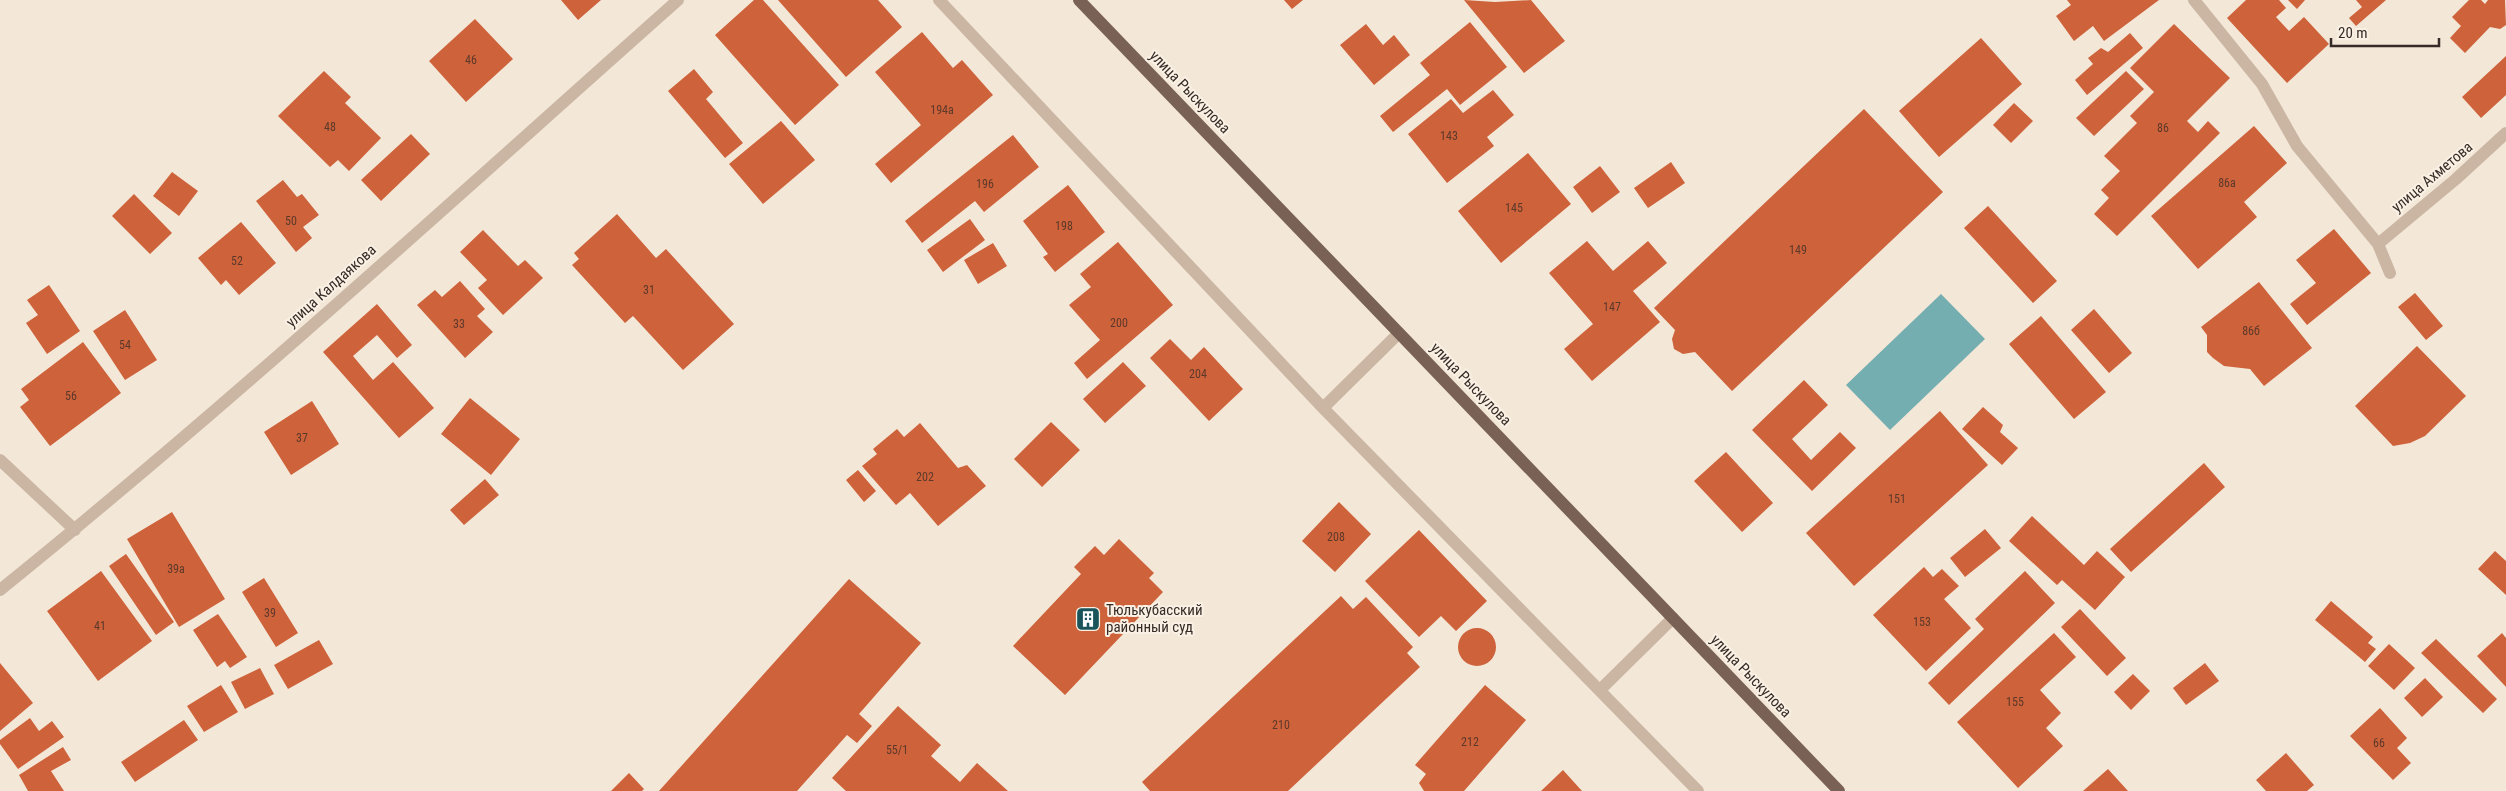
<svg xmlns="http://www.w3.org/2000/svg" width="2506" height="791" viewBox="0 0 2506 791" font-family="'Roboto Condensed',sans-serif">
  <rect width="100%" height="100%" fill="#f3e7d8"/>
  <path fill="#75aeb1" d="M1941 294 1985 339 1890 430 1846 385Z"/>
  <path fill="#ce623a" d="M561 0H601L578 20Z
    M754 0H763L839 85 795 125 715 35Z
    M778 0H878L902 27 846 77Z
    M1284 0H1303L1292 9Z
    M1464 0 1495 2 1531 0 1565 41 1524 73Z
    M2067 0H2159L2104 41 2093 26 2074 41 2056 16 2071 5Z
    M2246 0H2279L2286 8 2276 17 2289 31 2304 17 2329 44 2287 83 2227 18Z
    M2288 0H2305L2297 9Z
    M2356 0H2386L2356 26 2349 18 2362 7Z
    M2469 0H2481L2485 4 2488 0H2505L2506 25 2500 29 2490 27 2465 53 2450 38 2461 26 2452 17Z
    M475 19 513 59 466 102 429 61Z
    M1470 22 1507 67 1460 105 1447 89 1393 132 1380 116 1430 75 1420 63Z
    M1366 24 1383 45 1394 35 1410 55 1374 85 1340 45Z
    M2174 24 2230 78 2187 121 2198 132 2208 121 2220 133 2117 236 2094 214 2109 198 2101 190 2120 171 2104 156 2137 123 2130 116 2154 92 2130 68Z
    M922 32 953 68 962 60 993 95 891 183 875 164 921 125 875 72Z
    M2130 33 2143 48 2087 95 2075 80 2093 64 2088 58 2101 48 2108 52Z
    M1981 38 2022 84 1939 157 1899 111Z
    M2506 56V95L2481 118 2462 97Z
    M694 69 713 92 706 99 743 143 725 158 668 91Z
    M324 71 351 97 345 103 381 138 349 171 338 160 330 167 278 116Z
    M2126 71 2144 89 2094 136 2076 118Z
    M1493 90 1514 115 1487 137 1494 146 1447 183 1408 134 1451 99 1463 113Z
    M2014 103 2033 121 2011 143 1993 125Z
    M1864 109 1943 192 1732 391 1695 352 1683 354 1674 349 1672 339 1675 330 1654 308Z
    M781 121 815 160 763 204 729 164Z
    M2254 126 2287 163 2244 202 2257 217 2198 269 2151 216Z
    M411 134 430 154 381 201 361 180Z
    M1013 135 1039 167 984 212 975 201 922 243 905 221Z
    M1528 153 1571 204 1501 263 1458 211Z
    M1671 162 1685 183 1648 208 1634 188Z
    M1600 166 1620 192 1592 213 1573 187Z
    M172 172 198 191 179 216 153 196Z
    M283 180 297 197 302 194 319 215 303 227 312 238 296 252 256 201Z
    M1068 185 1105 232 1055 272 1043 257 1048 254 1023 221Z
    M134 194 172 233 150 254 112 216Z
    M1988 206 2057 281 2033 303 1964 228Z
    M617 214 656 258 666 249 734 324 683 370 633 316 625 323 572 265 579 259 574 253Z
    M970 219 985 240 943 272 927 250Z
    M241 222 276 263 239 295 226 280 221 285 198 258Z
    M2334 229 2371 273 2307 325 2290 304 2316 283 2296 260Z
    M483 230 518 266 525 260 543 278 503 315 478 288 487 280 460 252Z
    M1587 241 1613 271 1648 241 1667 263 1633 291 1660 322 1592 381 1564 349 1593 324 1549 273Z
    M1118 242 1173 305 1087 379 1074 363 1100 340 1069 305 1091 287 1080 274Z
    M993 243 1007 266 978 284 964 260Z
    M460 281 485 309 477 316 493 332 465 358 417 305 435 290 442 297Z
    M2259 282 2312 348 2264 386 2250 369 2224 366 2213 358 2207 352V335L2201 327Z
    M49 285 80 331 47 354 26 323 38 315 27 300Z
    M2415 293 2443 326 2426 340 2398 307Z
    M377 304 412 345 397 358 377 335 353 356 373 380 393 362 434 408 399 438 323 352Z
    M2094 309 2132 353 2109 373 2071 330Z
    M125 310 157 360 125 380 93 331Z
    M2041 316 2106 392 2074 419 2009 344Z
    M1170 339 1191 360 1204 347 1243 389 1209 421 1150 358Z
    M83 342 121 393 50 446 20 407 29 400 21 389Z
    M2417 346 2466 396 2425 436 2410 443 2393 446 2355 406Z
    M1123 362 1146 386 1105 423 1083 399Z
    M1804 380 1828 405 1792 439 1811 460 1840 432 1856 448 1812 491 1752 430Z
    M470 398 520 439 491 475 441 434Z
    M312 401 339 444 291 475 264 432Z
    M1983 407 2003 425 2000 432 2018 448 2002 465 1962 429Z
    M1940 411 1988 465 1854 586 1806 533Z
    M1051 422 1080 450 1042 487 1014 459Z
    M920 423 958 468 967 465 986 486 938 526 910 493 896 505 862 466 877 454 873 449 897 429 904 437Z
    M1726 452 1773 503 1742 532 1694 481Z
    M2204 463 2225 487 2131 572 2110 549Z
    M858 470 876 491 864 502 846 480Z
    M485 479 499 495 464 525 450 510Z
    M1339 502 1371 534 1335 572 1302 541Z
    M172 512 225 599 179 627 127 539Z
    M2032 516 2084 565 2097 551 2125 577 2095 610 2062 580 2057 585 2009 541Z
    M1985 529 2001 548 1965 577 1950 558Z
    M1419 530 1487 601 1456 631 1441 616 1419 637 1365 581Z
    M1119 539 1154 573 1149 578 1163 592 1065 695 1013 646 1081 574 1074 567 1095 546 1104 555Z
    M2495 551 2506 561V595L2478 569Z
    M126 554 174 622 156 635 109 566Z
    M1924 567 1933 577 1942 569 1959 586 1944 599 1971 628 1926 671 1873 615Z
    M101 571 152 641 98 681 47 611Z
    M2025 571 2055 603 1949 705 1928 683 1984 629 1975 619Z
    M264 578 298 633 276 647 242 592Z
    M849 579 921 643 859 714 872 726 857 743 847 735 797 791H659Z
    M1341 596 1353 609 1366 597 1413 647 1407 653 1420 667 1288 791H1150L1142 782Z
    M2331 601 2373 637 2368 643 2376 649 2365 662 2315 620Z
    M2080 609 2126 658 2107 676 2061 627Z
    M218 614 247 657 230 668 225 661 217 667 193 630Z
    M1458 647a19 19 0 1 1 38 0a19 19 0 1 1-38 0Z
    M2054 633 2076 657 2040 690 2061 713 2046 728 2063 746 2018 788 1957 722Z
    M2502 633 2506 638V687L2477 656Z
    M2436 639 2497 699 2483 713 2421 653Z
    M319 640 333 664 288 689 274 665Z
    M2389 644 2415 668 2394 690 2368 666Z
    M0 663 33 703 0 731Z
    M2205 663 2219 681 2186 705 2173 688Z
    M260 668 274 694 245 709 231 682Z
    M2133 674 2150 691 2131 710 2114 692Z
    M2425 678 2443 697 2422 717 2404 698Z
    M221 685 238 712 204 732 187 706Z
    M1485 685 1526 720 1464 791H1424L1419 783 1426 774 1415 765Z
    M898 706 941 745 931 756 960 782 977 763 1008 791H846L832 778Z
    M2380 708 2407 738 2397 748 2411 763 2393 780 2350 736Z
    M30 718 39 731 52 721 64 737 18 769 0 744V740Z
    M184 720 198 740 135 782 121 762Z
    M63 747 71 760 51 771 64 791H28L19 775Z
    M2286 753 2314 785 2307 791H2266L2256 780Z
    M2108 769 2128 791H2083Z
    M1563 770 1582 791H1541Z
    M629 773 644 789 642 791H611Z"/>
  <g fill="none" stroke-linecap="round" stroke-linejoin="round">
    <path stroke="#cbb6a3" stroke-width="12" d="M939 0 1323 408 1698 791
      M2194 0 2262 84 2297 146 2378 244 2390 273
      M2378 244 2456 179 2506 133
      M1323 408 1399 333
      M0 460 75 530
      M0 590C233 402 454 199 678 0
      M1600 690 1673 618"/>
    <path stroke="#796255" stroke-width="12" d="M1079 0 1839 791"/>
  </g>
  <defs>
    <symbol id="building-square" viewBox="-11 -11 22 22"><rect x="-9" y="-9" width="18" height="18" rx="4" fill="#19545a" stroke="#faf1e4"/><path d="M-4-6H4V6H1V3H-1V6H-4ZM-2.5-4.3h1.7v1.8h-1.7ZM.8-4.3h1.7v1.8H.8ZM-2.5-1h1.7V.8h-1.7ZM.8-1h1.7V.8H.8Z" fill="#fff"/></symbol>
  </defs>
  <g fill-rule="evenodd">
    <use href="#building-square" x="1074" y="605" width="28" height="28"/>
  </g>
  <g text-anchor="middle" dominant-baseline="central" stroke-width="4" stroke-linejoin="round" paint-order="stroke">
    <g font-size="12" fill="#5c392b">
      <text x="471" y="60">46</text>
      <text x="942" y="110">194а</text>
      <text x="330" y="127">48</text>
      <text x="2163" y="128">86</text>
      <text x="1449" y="136">143</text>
      <text x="2227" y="183">86а</text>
      <text x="985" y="184">196</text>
      <text x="1514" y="208">145</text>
      <text x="291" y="221">50</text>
      <text x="1064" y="226">198</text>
      <text x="1798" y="250">149</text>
      <text x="237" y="261">52</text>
      <text x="649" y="290">31</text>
      <text x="1612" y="307">147</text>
      <text x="1119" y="323">200</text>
      <text x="459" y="324">33</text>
      <text x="2251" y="331">86б</text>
      <text x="125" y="345">54</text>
      <text x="1198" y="374">204</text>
      <text x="71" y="396">56</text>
      <text x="302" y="438">37</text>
      <text x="925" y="477">202</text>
      <text x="1897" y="499">151</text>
      <text x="1336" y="537">208</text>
      <text x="176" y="569">39а</text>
      <text x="270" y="613">39</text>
      <text x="1922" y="622">153</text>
      <text x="100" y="626">41</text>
      <text x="2015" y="702">155</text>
      <text x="1281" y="725">210</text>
      <text x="1470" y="742">212</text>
      <text x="2379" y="743">66</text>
      <text x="897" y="750">55/1</text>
    </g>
    <g font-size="15" fill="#362b26" stroke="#faf1e4">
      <text transform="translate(1190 92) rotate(46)">улица Рыскулова</text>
      <text transform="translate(2432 177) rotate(-40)">улица Ахметова</text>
      <text transform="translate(331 286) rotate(-42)">улица Калдаякова</text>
      <text transform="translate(1471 384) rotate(46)">улица Рыскулова</text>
      <text transform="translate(1751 676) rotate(46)">улица Рыскулова</text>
    </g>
    <g font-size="15" fill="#362b26" stroke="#faf1e4" text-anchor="start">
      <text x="1106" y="610">Тюлькубасский<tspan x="1106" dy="17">районный суд</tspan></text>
    </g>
  </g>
  <path d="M2331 38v8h108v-8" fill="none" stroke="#362b26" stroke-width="2.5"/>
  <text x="2338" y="38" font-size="15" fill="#362b26" stroke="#faf1e4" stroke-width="4" paint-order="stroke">20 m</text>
</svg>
